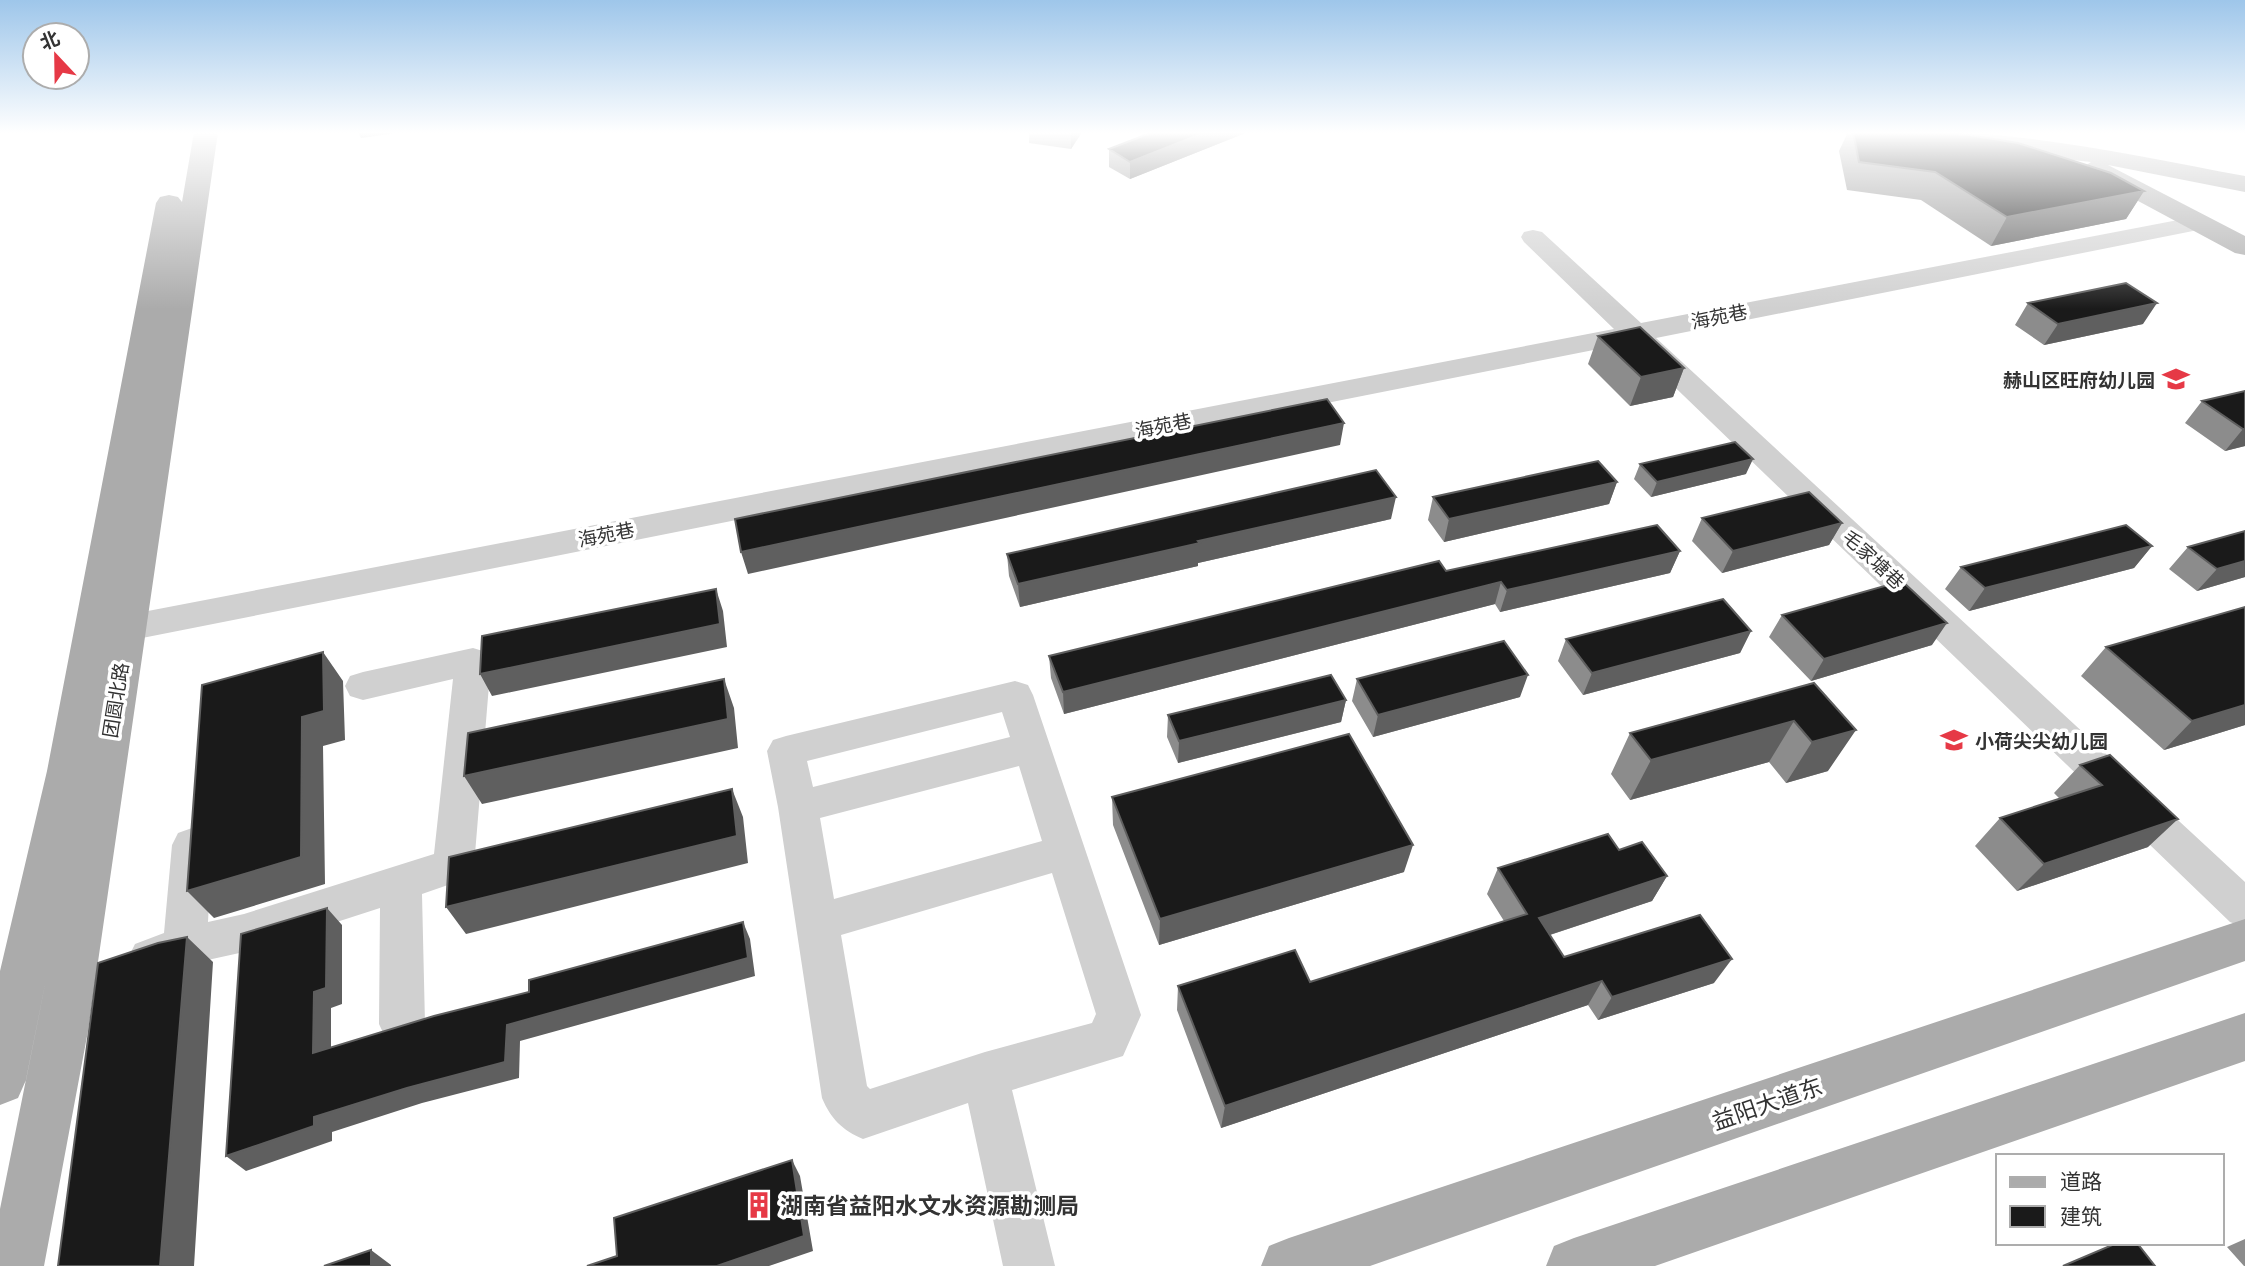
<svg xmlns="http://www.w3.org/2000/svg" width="2245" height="1266" viewBox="0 0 2245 1266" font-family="Barlow,'Noto Sans SC',sans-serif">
  <rect width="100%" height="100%" fill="#fff"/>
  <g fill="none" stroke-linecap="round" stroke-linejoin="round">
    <path fill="#d0d0d0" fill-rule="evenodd" d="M2199 216 2208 218 2211 223 2208 228 1656 338 2245 882V928L2230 922 1629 343 127 641 115 637 110 628 115 619 127 615 1614 329 1524 242 1521 237 1524 232 1533 230 1542 232 1641 323Z
      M473 648 486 652 491 661 474 866 468 878 422 894 425 1024 418 1039 402 1045 386 1039 379 1024 380 908 244 952 185 965 150 978 135 972 128 958 135 944 164 933 172 845 178 833 192 828 206 833 212 845 208 922 244 914 434 854 453 679 363 700 350 696 345 686 350 676 363 672Z
      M1015 681 1028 685 1033 695 1141 1015 1123 1056 1012 1090 1055 1266H1003L968 1103 863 1139C842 1130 831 1119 822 1098L778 807 767 751 773 740 786 736ZM1002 712 1010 737 813 787 807 761ZM1019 766 1042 841 834 899 820 818ZM1052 873 1096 1014 1092 1023 985 1052 870 1089 867 1086 841 935Z"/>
    <path fill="#ababab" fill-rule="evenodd" d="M194 132H218L88 1031 44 1266H0V1209L50 960 26 1080 18 1098 0 1105V971L47 771 156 203 160 197 169 195 178 197 182 202Z
      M1868 132C1994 124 2122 153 2245 176V192L2108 165 2245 236V255L2235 253 2086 173 2082 168 2091 162 1880 139 1871 137Z
      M2245 919V961L1370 1266H1261L1269 1246 1289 1238Z
      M2245 1013V1061L1655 1266H1546L1554 1246 1574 1238Z"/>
  </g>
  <path fill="#8c8c8c" d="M1029 132H1082L1071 149 1029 143Z
    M1153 132H1248L1130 179 1109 167V149Z
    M1848 132H1936L2144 191 2126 219 1991 246 1921 200 1847 190 1839 151Z
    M2028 303 2143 324 2044 345 2015 325Z
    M1598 336 1684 368 1673 397 1630 406 1588 364Z
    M2245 391V446L2225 451 2185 423 2202 401Z
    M1640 464 1746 474 1651 497 1634 479Z
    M1617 482 1609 504 1444 542 1428 520 1433 497Z
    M1702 518 1842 523 1829 545 1722 573 1692 541Z
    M1391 519 1198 563V566L1020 607 1009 576 1007 554Z
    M2152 546 2134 568 1969 611 1945 589 1961 567Z
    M2188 547 2245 577 2197 591 2169 569Z
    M1680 551 1670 573 1500 612 1495 604 1064 714 1051 678 1049 656 1446 571Z
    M1782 615 1932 645 1811 681 1769 637Z
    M1751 631 1740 653 1583 695 1558 661 1566 639Z
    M2106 647 2245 725 2164 750 2081 676Z
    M1357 679 1520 697 1373 737 1352 701Z
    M1814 683 1828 771 1786 783 1769 762 1630 800 1611 774 1630 733Z
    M1346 700 1341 722 1178 763 1167 737 1168 715Z
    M2110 755 2148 847 2017 891 1975 846 2000 818 2060 799 2054 793 2080 765Z
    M1112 797 1404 872 1159 945 1113 825Z
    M1619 850 1667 876 1652 901 1550 935 1564 957 1714 983 1598 1020 1588 1005 1221 1128 1177 1010 1178 986 1310 982 1504 921 1487 894 1498 868Z
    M2245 1239V1266H2244L2227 1247Z"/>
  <path fill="#5f5f5f" d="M358 132H403L361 138Z
    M1071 132H1082L1071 149Z
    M1206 132H1248L1130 179V162Z
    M2144 191 2126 219 1991 246 2007 217Z
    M2157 303 2143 324 2044 345 2058 324Z
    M1684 368 1673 397 1630 406 1641 377Z
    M1344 423 1340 445 748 574 741 552Z
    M2243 429H2245V446L2225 451Z
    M1753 459 1746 474 1651 497 1657 482Z
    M1617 482 1609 504 1444 542 1449 519Z
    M1396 497 1391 519 1198 563V566L1020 607 1018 584 1198 541Z
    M1842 523 1829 545 1722 573 1733 551Z
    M2152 546 2134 568 1969 611 1985 588Z
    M1680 551 1670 573 1500 612 1507 590Z
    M2245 561V577L2197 591 2217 569Z
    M1501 582 1495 604 1064 714 1063 692Z
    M716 589 723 611 727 647 492 696 480 674Z
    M1947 623 1932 645 1811 681 1824 659Z
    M1751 631 1740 653 1583 695 1592 673Z
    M323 652 343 681 345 740 323 746 325 884 214 918 187 891 302 717Z
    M1528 675 1520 697 1373 737 1378 715Z
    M724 679 734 708 738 748 482 804 464 776Z
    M1346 700 1341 722 1178 763 1179 741Z
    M2245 705V725L2164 750 2192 721Z
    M1794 721 1769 762 1630 800 1651 760Z
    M1856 730 1828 771 1786 783 1812 742Z
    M732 789 743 817 748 863 466 934 446 907Z
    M2178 819 2148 847 2017 891 2044 864Z
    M1413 845 1404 872 1159 945 1160 919Z
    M1667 876 1652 901 1528 942 1539 918Z
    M327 908 342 925V1004L331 1008V1069L313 1053 314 992Z
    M743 922 750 939 755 976 520 1041 519 1078 422 1103 332 1132V1141L246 1171 226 1156 507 1025Z
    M187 937 213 962 194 1266H160Z
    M1732 959 1714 983 1598 1020 1612 997Z
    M1602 981 1588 1005 1221 1128 1225 1106Z
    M792 1160 800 1176 813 1251 769 1266H717Z
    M371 1250 391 1265V1266H371Z"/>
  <path fill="#1a1a1a" stroke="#5f5f5f" stroke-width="2" d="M1153 132H1206L1130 162 1109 149Z
    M1853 132H1936L1969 135 2018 143 2111 173 2144 191 2007 217 1935 172 1859 162Z
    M2126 283 2157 303 2058 324 2028 303Z
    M1640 327 1684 368 1641 377 1598 336Z
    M2245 391V429H2243L2202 401Z
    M1327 399 1344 423 741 552 735 519Z
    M1735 442 1753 459 1657 482 1640 464Z
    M1598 461 1617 482 1449 519 1433 497Z
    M1376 470 1396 497 1198 541 1200 543 1018 584 1007 554Z
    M1809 492 1842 523 1733 551 1702 518Z
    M1657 525 1680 551 1507 590 1501 582 1063 692 1049 656 1439 561 1446 571Z
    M2126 525 2152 546 1985 588 1961 567Z
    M2245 531V561L2217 569 2188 547Z
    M1902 581 1947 623 1824 659 1782 615Z
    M716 589 720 624 480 674 482 636Z
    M1723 599 1751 631 1592 673 1566 639Z
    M2245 607V705L2192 721 2106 647Z
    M1504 641 1528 675 1378 715 1357 679Z
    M323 652 324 711 302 717 301 857 187 891 202 685Z
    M1331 675 1346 700 1179 741 1168 715Z
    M724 679 728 719 464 776 468 733Z
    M1814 683 1856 730 1812 742 1794 721 1651 760 1630 733Z
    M1349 734 1413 845 1160 919 1112 797Z
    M2110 755 2178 819 2044 864 2000 818 2102 785 2080 765Z
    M732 789 737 836 446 907 449 857Z
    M1608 834 1619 850 1642 842 1667 876 1539 918 1564 957 1700 915 1732 959 1612 997 1602 981 1225 1106 1178 986 1295 950 1310 982 1527 914 1498 868Z
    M327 908 326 988 314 992 313 1053 434 1016 529 992V980L743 922 748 958 507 1025 505 1062 407 1088 314 1117V1126L226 1156 241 934Z
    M187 937 160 1266H58L98 963 158 943Z
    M792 1160 804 1236 717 1266H587L617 1256 614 1218Z
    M2117 1243H2137L2155 1266H2063Z
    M371 1250V1266H324Z"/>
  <linearGradient id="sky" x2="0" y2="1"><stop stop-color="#9ec6ea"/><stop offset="0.43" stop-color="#fff"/><stop offset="1" stop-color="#fff" stop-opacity="0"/></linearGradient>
  <rect width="2245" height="309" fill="url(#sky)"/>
  <defs>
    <symbol id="school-bare" viewBox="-9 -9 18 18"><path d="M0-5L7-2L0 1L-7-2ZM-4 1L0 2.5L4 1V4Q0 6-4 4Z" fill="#e63946" stroke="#fff" stroke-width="2.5" paint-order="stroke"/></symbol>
    <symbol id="building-bare" viewBox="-9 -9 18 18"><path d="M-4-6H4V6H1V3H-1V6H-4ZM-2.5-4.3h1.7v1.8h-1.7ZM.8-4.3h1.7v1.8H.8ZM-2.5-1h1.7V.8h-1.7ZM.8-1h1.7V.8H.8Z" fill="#e63946" stroke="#fff" stroke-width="2.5" paint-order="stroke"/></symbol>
  </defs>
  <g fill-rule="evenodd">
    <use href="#school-bare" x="2157" y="360" width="38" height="38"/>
    <use href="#school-bare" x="1935" y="721" width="38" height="38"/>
    <use href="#building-bare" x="740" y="1186" width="38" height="38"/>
  </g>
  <g text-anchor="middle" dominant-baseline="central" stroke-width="7" stroke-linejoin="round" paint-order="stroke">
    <g font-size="19" fill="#333" stroke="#fff">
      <text transform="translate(1719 316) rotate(-11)">海苑巷</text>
      <text transform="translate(1163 425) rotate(-11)">海苑巷</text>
      <text transform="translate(606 534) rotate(-11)">海苑巷</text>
      <text transform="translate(1874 559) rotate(43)">毛家塘巷</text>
      <text transform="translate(115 700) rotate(-81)">团圆北路</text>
    </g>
    <g font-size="19" font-weight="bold" fill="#333" stroke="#fff" text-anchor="end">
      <text x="2155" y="379">赫山区旺府幼儿园</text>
      <text x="1975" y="740" text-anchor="start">小荷尖尖幼儿园</text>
    </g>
    <g font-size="23" fill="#333" stroke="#fff">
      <text transform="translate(1767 1103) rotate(-19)">益阳大道东</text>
    </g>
    <g font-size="23" font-weight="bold" fill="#333" stroke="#fff" text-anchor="start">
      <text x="780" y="1205">湖南省益阳水文水资源勘测局</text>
    </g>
  </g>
  <rect x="1996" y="1154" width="228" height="91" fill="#ffffff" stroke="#adadad" stroke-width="2"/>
  <rect x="2010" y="1177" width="35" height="10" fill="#ababab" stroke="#adadad" stroke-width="2"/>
  <text x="2060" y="1189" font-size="21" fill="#333333">道路</text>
  <rect x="2010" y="1206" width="35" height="21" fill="#1a1a1a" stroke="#adadad" stroke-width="2"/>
  <text x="2060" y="1224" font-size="21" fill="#333333">建筑</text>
  <g transform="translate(56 56) rotate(338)"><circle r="33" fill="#ffffff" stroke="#adadad" stroke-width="2"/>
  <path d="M0-5L12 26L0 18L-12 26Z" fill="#e63946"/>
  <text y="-10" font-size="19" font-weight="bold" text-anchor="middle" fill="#333333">北</text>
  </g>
</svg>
